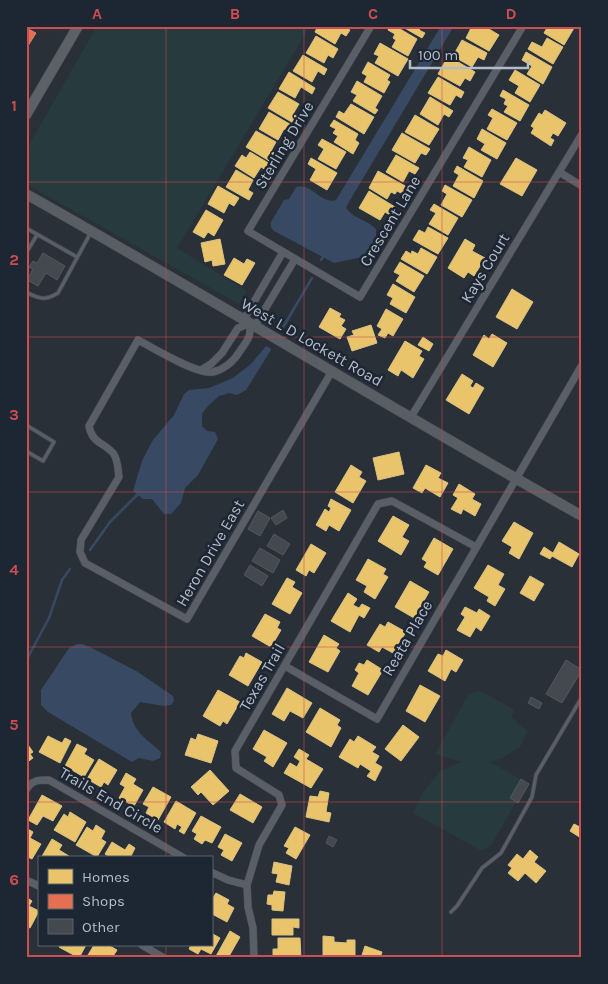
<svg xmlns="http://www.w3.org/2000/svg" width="608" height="984" viewBox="0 0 608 984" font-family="Karla,sans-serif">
  <rect width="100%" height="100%" fill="#2a3038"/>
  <path fill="#273a3e" d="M97 26H310L177 248 247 291 239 304 26 184V150Z
    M480 691 515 710 511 718 517 721 516 723 528 731 520 747 502 758 490 762 529 784 518 803 516 802 490 847 480 850 413 813 422 794 440 771 462 762 435 754 469 694Z"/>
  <path fill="#384963" d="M441 26H454L346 207C351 218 368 220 376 229V239L367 256 334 263 274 231 271 227V222L284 200 289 199 296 187C311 182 321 205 336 200Z
    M266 346 270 348 271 350 246 390 237 395 229 393 219 396 207 407 202 414V426L207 431 215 432 218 439 198 475 185 488 181 503 171 514H164L152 499H143L133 491 142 461 147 451 153 440 174 415 184 394 189 390 209 388 233 378 251 364Z
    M77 644H82L90 647 138 672 173 696 174 701 171 705 164 706 140 702 131 713C133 732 148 740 161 752L160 758 153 761 139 758 132 762 48 712 41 705V690L69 648Z"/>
  <path fill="#e9c46a" stroke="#d9c286" d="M318 26H343L350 30 346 36 341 33 335 44 315 32Z
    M390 26H395L417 39 408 56 392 47 396 40 393 38 395 34 388 30Z
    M401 26H421L419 30 425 33 422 38Z
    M472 26H484L499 35 489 51 466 38Z
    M548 26H572L574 28 564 45 544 33Z
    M316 36 338 49 333 58 328 55 324 63 306 53Z
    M547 38 563 47 553 64 528 49 532 42 542 47Z
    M462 40 487 53 484 60 478 57 472 67 453 56Z
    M380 43 408 59 398 76 375 63 379 56 374 54Z
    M526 52 552 67 543 84 527 74 532 66 522 60Z
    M303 55 327 69 324 75 318 71 312 82 293 71Z
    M448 56 475 72 470 81 465 78 460 86 438 74Z
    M368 62 390 75 387 80 390 82 384 93 364 82 367 76 362 73Z
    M515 70 540 85 530 102 515 93 519 86 509 80Z
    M289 72 315 88 312 94 301 87 295 98 279 89Z
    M438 77 464 92 461 98 456 95 450 105 428 93Z
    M357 81 382 96 375 108 378 110 375 114 353 101 357 95 351 92Z
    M503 90 529 105 520 121 504 112 508 106 504 104 506 99 500 96Z
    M278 92 299 104 293 114 299 117 295 124 268 108Z
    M430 97 453 111 449 117 444 114 438 125 420 114Z
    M351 104 374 117 364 134 336 117 339 111 344 114Z
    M492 109 517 123 507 140 487 129 493 118 488 115Z
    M545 110 566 123 558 136 553 133 550 138 554 140 551 146 531 133 534 128 531 126 539 113 542 115Z
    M269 112 293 126 289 132 284 129 278 140 259 129Z
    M415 115 439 129 429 145 405 132Z
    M334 120 358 134 355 140 359 143 353 154 334 142 338 136 333 133 336 129 330 126Z
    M482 129 506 143 497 159 481 150 485 144 477 139Z
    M256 131 276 142 271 151 276 154 271 162 246 147Z
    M402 133 430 149 426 155 421 153 415 163 392 150Z
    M322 139 346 152 336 169 318 159 324 149 318 145Z
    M469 147 491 160 482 177 464 167 468 160 463 158Z
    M250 152 270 164 266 170 261 167 254 178 235 166 242 155 246 158Z
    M396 155 419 168 415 174 409 171 403 182 386 172Z
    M311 158 337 173 327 190 310 180 316 169 308 164Z
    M516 158 537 170 522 196 500 184Z
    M457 166 483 181 474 198 453 186 459 175 454 172Z
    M236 170 253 180 248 190 253 193 249 200 226 187Z
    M378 171 407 187 403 194 397 191 395 194 391 192 387 199 369 188Z
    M445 185 472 200 462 217 441 205 447 194 442 191Z
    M218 186 239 198 234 206 229 203 224 213 208 204Z
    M369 191 395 207 390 215 385 212 380 220 359 208Z
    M434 204 458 218 448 235 429 224 436 213 430 210Z
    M206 210 223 220 214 236 208 232 204 238 193 232Z
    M428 227 448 238 438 254 413 240 419 230 425 233Z
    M220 239 225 264 213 266 212 260 205 262 201 243Z
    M465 239 475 245 472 251 485 258 474 276 468 272 464 278 448 268Z
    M421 248 437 257 427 274 401 259 406 251 411 254 412 251 418 254Z
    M234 258 244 264 247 259 255 263 242 285 224 275Z
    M400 262 424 276 414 292 396 281 400 275 394 272Z
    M393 284 415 297 406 313 390 304 393 298 387 295Z
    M512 289 533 302 517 329 496 317Z
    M330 308 341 314 339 317 345 320 341 326 346 329 340 339 319 327Z
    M386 309 403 319 393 336 388 333 385 338 378 335 382 329 377 326Z
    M371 325 377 343 352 351 347 337 354 335 352 331Z
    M492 334 507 343 493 367 473 355 484 335 489 339Z
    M423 337 433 344 429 351 418 345Z
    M405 341 422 351 419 356 424 359 413 378 401 370 398 376 388 370Z
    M462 374 473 381 470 386 473 388 476 383 484 388 469 414 446 400Z
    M399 452 404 474 378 480 373 458Z
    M351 465 362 472 359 477 366 481 353 503 335 492Z
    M426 465 441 473 438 478 448 483 440 497 425 488 422 493 413 488Z
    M459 484 475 494 472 499 481 504 475 516 463 509 461 514 451 509 458 498 453 495Z
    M331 499 351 510 339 531 329 525 326 531 316 525 325 509 329 512 331 508 328 506Z
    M393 516 409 525 402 537 409 541 401 555 378 541Z
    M514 522 533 533 519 559 509 553 512 547 502 541Z
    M434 538 453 549 438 575 424 567 427 562 422 559Z
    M559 542 579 554 572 567 552 556 550 559 540 554 544 547 553 553Z
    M311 544 326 553 314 573 309 570 306 576 296 570Z
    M368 559 386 569 383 574 388 577 375 599 364 592 367 586 356 580Z
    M488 565 504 574 498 585 505 589 495 606 487 601 489 597 474 588Z
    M530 576 544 584 534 601 520 593Z
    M287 578 295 582 292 587 302 593 290 614 272 604Z
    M410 581 429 592 414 618 395 607Z
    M348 593 357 599 353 605 359 608 362 604 370 608 364 618 359 615 350 632 331 621Z
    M465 607 477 613 479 609 490 616 481 631 476 627 470 637 457 630 465 617 461 614Z
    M265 614 280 622 277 628 281 630 271 647 252 636Z
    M388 622 406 632 393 653 382 647 379 652 367 645 380 624 385 627Z
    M324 635 339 644 336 648 340 651 328 672 309 662Z
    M446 650 463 660 456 672 451 669 445 681 428 671 438 654 443 656Z
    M246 653 262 662 248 686 229 675 240 656 244 658Z
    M367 660 383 670 368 695 352 686 359 673 355 670 359 663 364 665Z
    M420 685 440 696 425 722 406 711Z
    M287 688 312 703 303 718 290 711 284 721 272 714Z
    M218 690 240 702 227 724 223 721 220 726 203 716Z
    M320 708 340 720 337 725 341 728 331 747 306 732Z
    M403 725 419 737 401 761 385 749Z
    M264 730 287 743 273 767 264 761 267 757 253 749Z
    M198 734 218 741 211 763 185 755 191 738 196 740Z
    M48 736 62 743 65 738 71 741 60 763 39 752Z
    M358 736 376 747 372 752 379 756 375 763 382 767 375 781 367 776 371 771 360 764 358 768 339 757 350 739 354 742Z
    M26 742 33 752 30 754 33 758 26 763Z
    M77 744 87 749 84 754 94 760 84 777 65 766Z
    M299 749 309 755 306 759 323 769 311 788 284 773 290 763 297 767 300 761 294 757Z
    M99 759 117 770 108 785 104 782 101 787 87 779Z
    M210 770 229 791 213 805 201 792 198 795 191 787Z
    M126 773 136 779 133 784 143 790 134 806 119 798 125 787 120 784Z
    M153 787 171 797 158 820 146 813 149 807 143 804Z
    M320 791 329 793 326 812 331 813 329 822 306 817 310 796 318 797Z
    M240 794 262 807 253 823 230 810Z
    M42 795 62 806 53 821 43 816 37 825 28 820Z
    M176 801 196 813 184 834 179 831 182 827 177 824 175 829 164 822Z
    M70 812 86 822 75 842 54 830 64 814 68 817Z
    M201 816 221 827 212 843 205 840 202 844 194 839 197 834 192 831Z
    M574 824 582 828 581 838 570 831Z
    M96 825 105 831 101 839 106 842 97 857 76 845 87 827 93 831Z
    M295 827 310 835 296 859 286 853 289 848 284 846Z
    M26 828 33 832 30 838 41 844 32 859 26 856Z
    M225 834 242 843 232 861 221 855 224 850 218 847Z
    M52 839 62 845 59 850 69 856 68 858H41Z
    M112 842 125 850 129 844 135 848 130 858H111L105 854Z
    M530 850 538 857 534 862 546 871 536 883 525 873 518 881 508 873 512 868 508 865 517 854 523 859Z
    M274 862 292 866 289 885 276 882 278 874 272 873Z
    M274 891 285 892 283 911 272 910V905L267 904 268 895H273Z
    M216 893 229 900 227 904 234 908 227 922 212 914 211 915V901Z
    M26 897 32 901 29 906 39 911 30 928 26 926Z
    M272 919H299V928L293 927V935H272Z
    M230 931 240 937 228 958H215Z
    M211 933 220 938 211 954 201 949 198 954 189 949 191 945H211Z
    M323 936 334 937V942L347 943V940H355V958L323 956Z
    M278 938H300L301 958H273V949H278Z
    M60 945H86L79 958 59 947Z
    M94 945H108L117 950 112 958H92L88 955Z
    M365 946 382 952 380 958H361Z"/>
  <path fill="#e76f51" stroke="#d88675" d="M26 28 36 33 26 49Z"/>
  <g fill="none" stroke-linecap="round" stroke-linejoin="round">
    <path stroke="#384963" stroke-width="2.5" d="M321 260 325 254
      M282 329 312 278
      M90 550 110 522 139 493
      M26 661 49 618 62 580 70 569"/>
  </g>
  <path fill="#444950" stroke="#52575f" d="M43 253 65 266 57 280 46 273 38 286 27 280 33 269 29 267 33 261 37 263Z
    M283 510 287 518 276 525 271 518Z
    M258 511 270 518 260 536 248 529Z
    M274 534 290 544 283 555 267 546Z
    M260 548 280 560 273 573 252 561Z
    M250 565 268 576 262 586 244 575Z
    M566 660 582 670 562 703 546 694Z
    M531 697 542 703 539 709 528 703Z
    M521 779 529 784 518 803 510 798Z
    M329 836 337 840 333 847 326 843Z"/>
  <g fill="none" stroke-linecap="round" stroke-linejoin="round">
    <defs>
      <path id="service" d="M26 228 77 257
        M26 253 37 235
        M26 292C39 299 45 301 58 293L90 234
        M26 425 54 442 43 461 26 451
        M451 912 457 906 482 868 501 853 532 797 536 775 582 697"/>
      <path id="minor" d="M371 26 248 231 360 297 523 26
        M559 172 582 186
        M244 319 283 252
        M255 326 295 259
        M201 370 211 364 222 353 238 328 250 323C251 338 248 339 240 351 234 361 225 369 213 372 197 375 153 348 138 340L89 426C92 443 103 442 113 453 118 459 118 470 119 477L81 540 80 552 85 563 187 619 332 371
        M411 417 582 134
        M285 666 377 719 582 365
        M26 790C32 780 38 780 49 780L184 858
        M211 872 228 880 247 885
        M26 880 39 886
        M142 945 164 958
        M254 958 253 928 248 907 247 885 259 845 282 805 279 795 236 768 235 751 378 504 392 501 476 547"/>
      <path id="secondary" d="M26 194C213 299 395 411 582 516"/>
      <path id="primary" d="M26 115 78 26"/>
    </defs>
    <use href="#service" stroke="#484c53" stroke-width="4.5"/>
    <use href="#minor" stroke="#484c53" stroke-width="8"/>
    <use href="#secondary" stroke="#484c53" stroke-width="11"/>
    <use href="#primary" stroke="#484c55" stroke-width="11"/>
    <use href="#service" stroke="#5a5e66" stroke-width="3"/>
    <use href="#minor" stroke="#5a5e66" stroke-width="7"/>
    <use href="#secondary" stroke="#595d64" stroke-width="10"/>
    <use href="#primary" stroke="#5c6168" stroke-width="10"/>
  </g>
  <path fill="none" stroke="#ce4d50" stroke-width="1" stroke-opacity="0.55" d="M166 26V858M304 26V958M442 26V958M26 182H582M26 337H582M26 492H582M26 647H582M26 802H582M166 945V958"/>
  <g text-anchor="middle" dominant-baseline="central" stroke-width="5" stroke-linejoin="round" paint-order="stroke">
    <g font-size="16" fill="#b4bcc9" stroke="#1d2633">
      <text transform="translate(284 145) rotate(-59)">Sterling Drive</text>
      <text transform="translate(390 221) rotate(-59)">Crescent Lane</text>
      <text transform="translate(485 268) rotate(-59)">Kays Court</text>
      <text transform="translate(312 342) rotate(30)">West L D Lockett Road</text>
      <text transform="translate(210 553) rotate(-60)">Heron Drive East</text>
      <text transform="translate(407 638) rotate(-60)">Reata Place</text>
      <text transform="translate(262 677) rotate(-60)">Texas Trail</text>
      <text transform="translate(111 800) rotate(30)">Trails End Circle</text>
    </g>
  </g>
  <rect width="608" height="984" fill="none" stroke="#1d2633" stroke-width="55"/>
  <rect x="38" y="856" width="175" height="90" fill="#1d2633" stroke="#59626f"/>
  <rect x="48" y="869" width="25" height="15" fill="#e9c46a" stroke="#59626f"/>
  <text x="82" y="882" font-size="15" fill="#b4bcc9">Homes</text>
  <rect x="48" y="894" width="25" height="15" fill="#e76f51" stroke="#59626f"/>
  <text x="82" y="906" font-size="15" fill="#b4bcc9">Shops</text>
  <rect x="48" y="919" width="25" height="15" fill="#444950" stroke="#59626f"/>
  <text x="82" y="932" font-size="15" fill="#b4bcc9">Other</text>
  <path d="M410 60v8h118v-8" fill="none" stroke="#b4bcc9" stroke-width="2.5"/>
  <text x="418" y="60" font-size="15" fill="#b4bcc9" stroke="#1d2633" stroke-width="4" paint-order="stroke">100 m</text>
  <rect x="28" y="28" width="552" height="928" fill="none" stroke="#ce4d50" stroke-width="2"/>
  <g font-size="16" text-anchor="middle" font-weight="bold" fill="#ce4d50">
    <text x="97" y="19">A</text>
    <text x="235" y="19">B</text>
    <text x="373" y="19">C</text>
    <text x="511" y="19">D</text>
    <text x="14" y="111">1</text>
    <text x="14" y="265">2</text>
    <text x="14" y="420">3</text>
    <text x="14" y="575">4</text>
    <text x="14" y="730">5</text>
    <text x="14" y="885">6</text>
  </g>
</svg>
